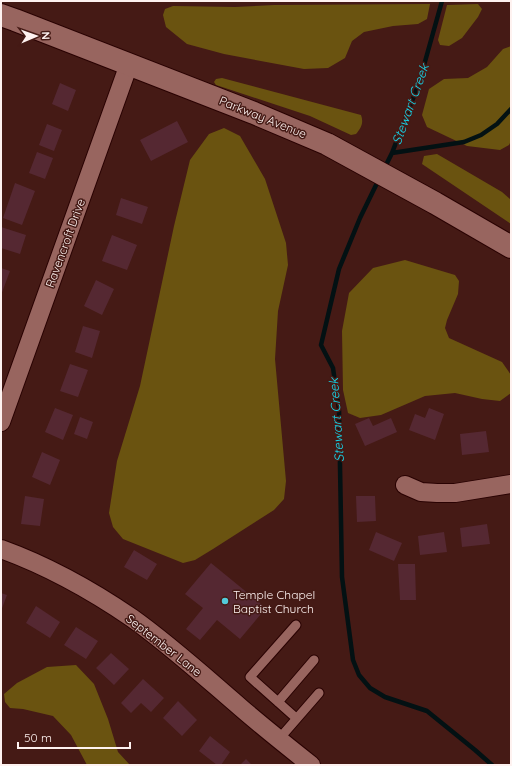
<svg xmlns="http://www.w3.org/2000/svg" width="512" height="766" viewBox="0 0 512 766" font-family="Quicksand,sans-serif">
  <rect width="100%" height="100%" fill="#451a15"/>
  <path fill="#6a5310" d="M430 4 427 19 418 24 393 26 364 32 352 41 345 58 328 68 304 69 224 54 187 44 166 27 163 15 165 9 173 6 235 7 274 5Z
    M478 4 482 9 478 17 462 38 449 46 440 45 438 40 447 5Z
    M511 46V141L509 145 500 150 467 146 427 127 422 115 429 89 444 79 468 78 487 67 503 49Z
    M222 78 361 115C364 123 361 128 356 134L351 135 310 116 216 85 214 82 216 79Z
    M224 128 240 136 265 179 286 243 288 265 278 311 275 359 286 481 284 499 274 510 213 549 195 560 183 563 123 539 113 527 109 513 117 461 140 386 174 226 190 160 209 134Z
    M437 154 502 192 511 200V224L422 164 424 156Z
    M405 260 455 275 459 281 458 294 447 320 445 328 449 338 502 362 511 375V393L500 401 482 399 455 393 425 396 381 415 360 418 348 413 343 390 342 331 349 293 373 268Z
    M76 665 94 684 108 719 118 752 130 765H87L71 735 53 716 23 709 10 708 5 702 4 694 17 683 47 667Z"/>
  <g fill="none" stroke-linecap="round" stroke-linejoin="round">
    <path stroke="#031113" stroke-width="4.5" d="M392 153 464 142 481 135 497 124 511 109
      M384 169 392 153 419 83 442 1
      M379 179 360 218 339 269 321 345 333 368 339 410 342 577 353 660 359 675 370 688 385 697 427 711 475 750 492 765"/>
  </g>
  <path fill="#552832" d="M60 83 76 90 68 111 52 104Z
    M177 121 188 142 151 161 140 140Z
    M47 124 62 130 54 151 39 145Z
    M37 152 53 158 45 179 29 173Z
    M15 183 35 191 22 225 3 218Z
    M121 198 148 207 142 224 116 215Z
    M1 227 26 235 20 254 1 248Z
    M112 235 137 245 127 270 102 261Z
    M1 268 10 271 1 295Z
    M96 280 114 289 102 315 84 306Z
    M83 326 100 331 92 358 75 352Z
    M70 364 88 370 78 397 60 391Z
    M55 408 73 415 63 440 45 432Z
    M429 408 444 414 435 440 409 430 415 414 425 418Z
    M80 417 93 422 87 439 74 434Z
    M369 418 373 426 391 418 397 432 365 446 355 424Z
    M486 431 489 452 462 455 460 434Z
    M42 452 60 460 50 485 32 477Z
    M25 496 44 499 40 526 21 524Z
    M356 496H375L376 521 357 522Z
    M487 524 490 544 462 547 460 528Z
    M376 532 402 543 394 561 369 550Z
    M444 532 447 552 420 555 418 536Z
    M134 550 157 564 147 580 124 567Z
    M211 563 266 608 240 639 217 620 200 640 186 629 203 608 185 594Z
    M398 564H415L416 600H400Z
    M1 593 7 595 1 611Z
    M36 606 60 622 50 638 26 623Z
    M76 627 98 641 86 659 64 645Z
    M111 653 129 669 114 685 96 668Z
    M143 679 164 698 151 712 141 703 131 713 121 703Z
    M178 701 197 720 182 736 163 718Z
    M210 736 230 752 221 765H217L199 751Z
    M246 759 252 765H240Z"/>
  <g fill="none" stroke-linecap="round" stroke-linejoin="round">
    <defs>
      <path id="service" d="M296 625 250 677 296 718
        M278 702 314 660
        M279 739 319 693"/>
      <path id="minor" d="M1 422 129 64
        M405 485 421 492 437 493H455L511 484
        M1 549C48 566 91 590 132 618 170 645 205 677 240 707 263 727 287 746 311 765"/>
      <path id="tertiary" d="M1 15 15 20 254 113 327 144 435 203 511 247"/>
    </defs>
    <use href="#service" stroke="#290202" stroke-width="11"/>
    <use href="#minor" stroke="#290202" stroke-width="20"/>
    <use href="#tertiary" stroke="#290202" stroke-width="24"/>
    <use href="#service" stroke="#98655f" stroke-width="9"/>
    <use href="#minor" stroke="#98655f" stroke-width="18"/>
    <use href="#tertiary" stroke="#98655f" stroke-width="22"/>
  </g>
  <circle fill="#53cbdb" stroke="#451a15" stroke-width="1.5" cx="225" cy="601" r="4"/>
  <g text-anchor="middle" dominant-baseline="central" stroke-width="3" stroke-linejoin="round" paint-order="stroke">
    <g font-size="12" fill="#fef2f0" stroke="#451a15">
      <text transform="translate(263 117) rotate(22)">Parkway Avenue</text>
      <text transform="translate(65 243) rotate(-70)">Ravencroft Drive</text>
      <text transform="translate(164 645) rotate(38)">September Lane</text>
    </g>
    <g font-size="12" fill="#fef2f0" stroke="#451a15" text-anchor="start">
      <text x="233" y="594">Temple Chapel<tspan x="233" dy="14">Baptist Church</tspan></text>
    </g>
    <g font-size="13" font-style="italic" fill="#14d8ed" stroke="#451a15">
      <text transform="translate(410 104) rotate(-70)">Stewart Creek</text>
      <text transform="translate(336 420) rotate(-94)">Stewart Creek</text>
    </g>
  </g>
  <rect width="512" height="766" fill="none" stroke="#fef2f0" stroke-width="4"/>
  <g transform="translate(36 36) rotate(88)" stroke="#451a15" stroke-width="3" paint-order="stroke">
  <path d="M0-3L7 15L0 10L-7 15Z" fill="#fef2f0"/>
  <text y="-6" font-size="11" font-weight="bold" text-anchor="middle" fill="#fef2f0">N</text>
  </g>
  <path d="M18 742v6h112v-6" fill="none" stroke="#fef2f0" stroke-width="2"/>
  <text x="24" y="742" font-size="12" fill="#fef2f0" stroke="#451a15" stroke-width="3" paint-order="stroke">50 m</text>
</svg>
